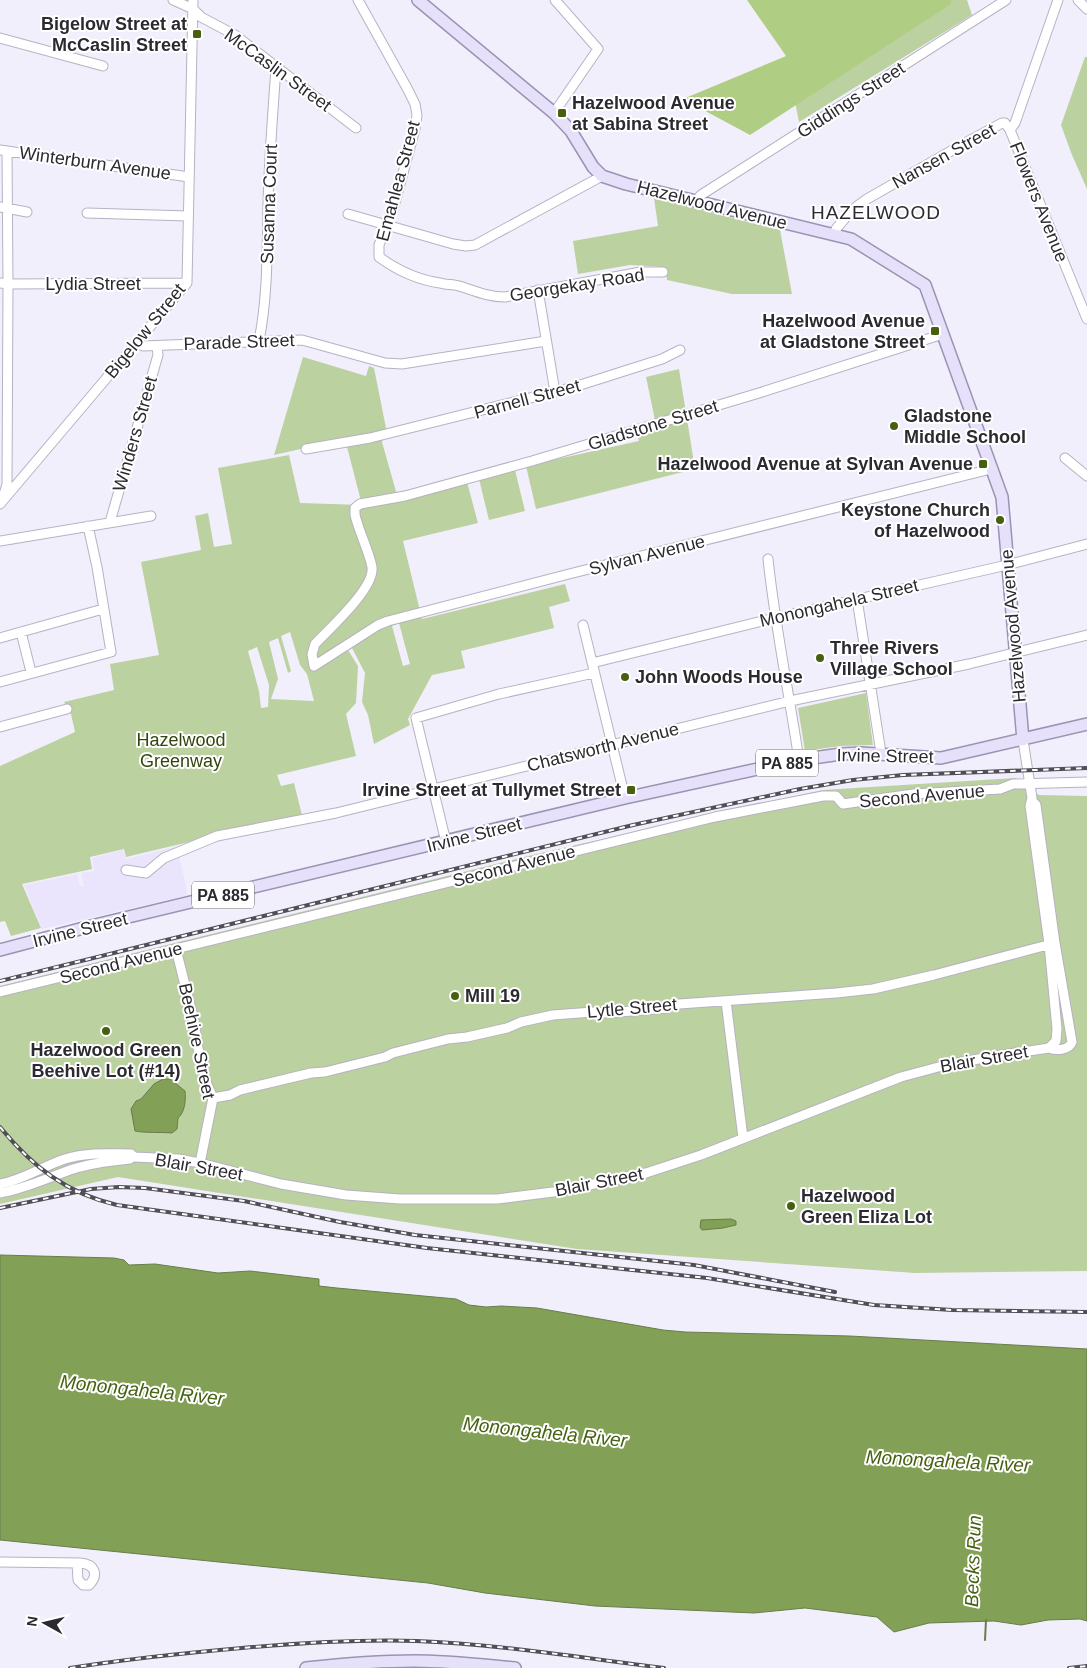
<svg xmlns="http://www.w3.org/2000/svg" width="1087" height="1668" viewBox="0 0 1087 1668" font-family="Helvetica,sans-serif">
  <rect width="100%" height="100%" fill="#f2effd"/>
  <path fill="#eae4fc" d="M187 844 189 853 179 856 188 895 42 929 24 885 77 874 80 886H84L81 873 94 871 92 858 123 850 126 859Z"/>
  <path fill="#bbd1a0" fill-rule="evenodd" d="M775 0H967L972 15 799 122Z
    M1085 57H1087V189L1072 155 1061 125Z
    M654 198 780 230 792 294H732L667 280 665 267 630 265 578 274 573 241 658 226Z
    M303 357 366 376 369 366 374 368 386 428 382 442 399 502 467 482 478 523 403 541 422 619 565 584 570 601 549 607 554 628 461 651 465 668 432 675 408 719 410 725 374 744 368 715 362 702 365 673 352 648 348 650 358 666 356 703 346 714 356 756 277 775 281 786 294 783 302 815 126 857 124 849 90 857 92 869 22 884 41 928 11 936 5 921 0 922V766L75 732 71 714 64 702 114 690 110 664 159 655 141 562 201 550 195 516 208 513 214 547 232 544 218 468 289 455 300 503 362 505 345 439 274 455ZM399 623 410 664 403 666 392 626ZM290 632 300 665 307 674 314 701 271 699 278 679 269 642 278 638 288 673 291 671 281 636ZM257 647 269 685 268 707 261 708 259 691 248 651Z
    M679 369 695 469 536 509 526 466 639 441 637 434 657 430 646 377Z
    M515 470 525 511 489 520 479 479Z
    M866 693 873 745 840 746 805 751 798 708Z
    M1015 778 1039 795 1087 796V1271L915 1273 577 1249 118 1177 0 1204V986L545 852 823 790Z"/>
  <path fill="#afce83" d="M747 0H951V4L750 135 683 99 786 56Z"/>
  <path fill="#82a056" stroke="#687d4b" d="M163 1079H170L185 1091C186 1100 185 1112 178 1118L177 1129 172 1133C162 1132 143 1133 135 1131L131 1109 136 1101 141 1099 154 1084Z
    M731 1219 736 1221V1225L723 1228 702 1230 700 1227 701 1220Z
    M0 1255 114 1258 124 1260 129 1265 155 1264 218 1273 250 1271 319 1279V1286L337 1288 456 1299 469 1305 486 1307 501 1306 537 1308 663 1330 685 1332 850 1336 1087 1349V1621L1080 1619 1048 1620 1021 1625 994 1621 929 1623 894 1632 877 1617 805 1608 754 1613 595 1606 485 1593 428 1583 0 1540Z"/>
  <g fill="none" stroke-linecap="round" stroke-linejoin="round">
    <path stroke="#687d4b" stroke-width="2" d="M985 1640 986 1620"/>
    <defs>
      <path id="minor" d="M173 0 193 9 201 17 235 35 356 128
        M358 0 407 88 415 104 417 115 415 129 394 206 379 245V257C397 270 419 280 440 283 446 285 453 284 459 286 475 291 488 297 505 297L641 272H663
        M1058 0 1015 123 1010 130 1087 319
        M1078 0 1087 9
        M0 38 103 66
        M554 113 598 49 555 0
        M0 150 189 177
        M696 201 701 195 1006 0
        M0 207 27 212
        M87 213 188 216
        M348 214 453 244 466 246 475 245 602 176
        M835 234 836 229 852 210 867 199 965 143 1002 123H1005L1010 130
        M0 283 8 284 187 283
        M538 290 555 392
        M943 334 759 393 532 461 405 496 360 504 355 508V515C359 532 369 551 372 567 375 588 329 629 315 644L312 654 314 666 378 625 388 621 569 574 991 469
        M259 341C268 295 267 250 268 204 269 158 273 112 276 67
        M138 343 143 346 302 340 385 363 402 364 546 341
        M306 449 370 438 574 387 662 359 680 350
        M1065 458 1087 476
        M3 498 7 484 8 284 7 151
        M0 504 187 283 193 0
        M110 522 158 355 157 346
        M0 541 151 516
        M768 559C775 626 789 693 799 760
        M857 599 881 753
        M583 625 625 798
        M21 632 31 672
        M0 638 103 609
        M592 663 775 618 1007 565 1087 544
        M0 682 111 652 97 567 88 526
        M0 727 67 709
        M1023 740 1032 798 1030 806 1049 944 1057 1029 1056 1041 1049 1048
        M446 842 416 718 499 694 594 673
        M126 870 146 873 164 858 217 836 336 813 790 701 969 664 1087 635
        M176 949 195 1025 197 1044 206 1082 213 1098 200 1163
        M0 992 715 817 823 796H836L843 804 913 794 1000 789 1013 784 1087 782
        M726 1001 743 1138
        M213 1098 230 1095 240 1090 311 1073 325 1072 385 1057 393 1053 448 1039 467 1037 507 1028 521 1022 553 1015 593 1012 608 1013 667 1008 679 1004 836 993 873 989 934 975 1055 943
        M0 1184C23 1180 43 1166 65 1159 86 1152 109 1154 131 1154L134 1157 178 1159 200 1163 281 1184 346 1195 400 1199H497L561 1191 646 1173 701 1155 901 1077 942 1066 989 1057 1049 1048C1057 1051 1069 1050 1072 1042L1055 943 1036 805 1032 801
        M0 1193C25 1189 49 1177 73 1169 92 1163 110 1161 130 1159
        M0 1562 80 1563C95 1564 99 1575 89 1585H83L78 1580 77 1563"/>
      <path id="major" d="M418 0 554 113 571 131 593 167 602 176 626 184 851 239 925 285 1002 497 1023 740
        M0 950 95 925 625 798 799 760 841 754 861 753 941 758 1087 724
        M306 1668C342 1664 378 1661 414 1661 448 1661 482 1665 515 1668"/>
    </defs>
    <use href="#minor" stroke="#b6b2c2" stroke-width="11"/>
    <use href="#major" stroke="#9a93b1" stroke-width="14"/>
    <use href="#minor" stroke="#fff" stroke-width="9"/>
    <use href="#major" stroke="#e6e0fa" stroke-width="11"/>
    <defs>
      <path id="rail" d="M0 981 633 825 800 789 853 780 903 775 1087 768
        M0 1127C33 1167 66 1193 117 1205L427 1248 707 1278 874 1305 952 1310 1087 1312
        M0 1208 91 1189 119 1187 145 1188 244 1201 340 1222 415 1235 694 1265 835 1292
        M70 1668C127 1659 185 1653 242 1648 300 1643 358 1639 416 1641 499 1644 581 1658 664 1668
        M1069 1668 1087 1666"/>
    </defs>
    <use href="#rail" stroke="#504e56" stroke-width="4"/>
    <use href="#rail" stroke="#fff" stroke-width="2" stroke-dasharray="5.5" stroke-linecap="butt"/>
  </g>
  <g fill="#466010" stroke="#fff" stroke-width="2">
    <rect x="192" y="29" width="10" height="10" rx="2.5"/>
    <rect x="557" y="108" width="10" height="10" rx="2.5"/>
    <rect x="930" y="326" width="10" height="10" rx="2.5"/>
    <circle cx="894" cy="426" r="5"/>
    <rect x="978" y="459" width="10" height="10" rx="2.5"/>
    <circle cx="1000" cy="520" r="5"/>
    <circle cx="820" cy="658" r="5"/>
    <circle cx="625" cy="677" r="5"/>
    <rect x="626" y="785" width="10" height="10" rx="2.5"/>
    <circle cx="455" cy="996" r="5"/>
    <circle cx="106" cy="1031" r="5"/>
    <circle cx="791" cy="1206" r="5"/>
  </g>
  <g text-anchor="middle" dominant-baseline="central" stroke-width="4" stroke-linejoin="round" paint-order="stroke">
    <g fill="#fff" stroke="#6b6a6e" stroke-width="1">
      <rect x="756" y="749.5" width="62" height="27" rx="4"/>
      <rect x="192" y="881.5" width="62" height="27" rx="4"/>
    </g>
    <g font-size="16" font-weight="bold" fill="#2b2a30">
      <text x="787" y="763">PA 885</text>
      <text x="223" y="895">PA 885</text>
    </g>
    <g font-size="18" font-weight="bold" fill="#2b2a30" stroke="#fff" text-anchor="start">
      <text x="187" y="24" text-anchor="end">Bigelow Street at<tspan x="187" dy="21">McCaslin Street</tspan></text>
      <text x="572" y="103">Hazelwood Avenue<tspan x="572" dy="21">at Sabina Street</tspan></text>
      <text x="925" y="321" text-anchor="end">Hazelwood Avenue<tspan x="925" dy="21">at Gladstone Street</tspan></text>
      <text x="904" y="416">Gladstone<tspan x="904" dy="21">Middle School</tspan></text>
      <text x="973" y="464" text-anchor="end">Hazelwood Avenue at Sylvan Avenue</text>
      <text x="990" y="510" text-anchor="end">Keystone Church<tspan x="990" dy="21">of Hazelwood</tspan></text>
      <text x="830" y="648">Three Rivers<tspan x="830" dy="21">Village School</tspan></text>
      <text x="635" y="677">John Woods House</text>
      <text x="621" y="790" text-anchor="end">Irvine Street at Tullymet Street</text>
      <text x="465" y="996">Mill 19</text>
      <text x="106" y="1050" text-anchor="middle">Hazelwood Green<tspan x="106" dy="21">Beehive Lot (#14)</tspan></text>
      <text x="801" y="1196">Hazelwood<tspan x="801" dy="21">Green Eliza Lot</tspan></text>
    </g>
    <g font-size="18" fill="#2b2a30" stroke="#fff">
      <text transform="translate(278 70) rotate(36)">McCaslin Street</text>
      <text transform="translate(851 100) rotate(-33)">Giddings Street</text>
      <text transform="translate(944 156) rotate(-29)">Nansen Street</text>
      <text transform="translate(95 163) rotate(8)">Winterburn Avenue</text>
      <text transform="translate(398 181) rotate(-75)">Emahlea Street</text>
      <text transform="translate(1039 202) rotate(68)">Flowers Avenue</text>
      <text transform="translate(269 204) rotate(-88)">Susanna Court</text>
      <text transform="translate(712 205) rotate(14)">Hazelwood Avenue</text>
      <text x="93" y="284">Lydia Street</text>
      <text transform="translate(577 285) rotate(-9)">Georgekay Road</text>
      <text transform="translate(145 331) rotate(-51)">Bigelow Street</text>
      <text transform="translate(239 342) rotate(-2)">Parade Street</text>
      <text transform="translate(527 399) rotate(-15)">Parnell Street</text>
      <text transform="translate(653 425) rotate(-17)">Gladstone Street</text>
      <text transform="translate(135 434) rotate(-74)">Winders Street</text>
      <text transform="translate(647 555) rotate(-14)">Sylvan Avenue</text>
      <text transform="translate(839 603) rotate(-13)">Monongahela Street</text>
      <text transform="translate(1013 626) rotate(-95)">Hazelwood Avenue</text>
      <text transform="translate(603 747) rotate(-14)">Chatsworth Avenue</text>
      <text transform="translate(885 756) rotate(1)">Irvine Street</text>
      <text transform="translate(922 796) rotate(-5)">Second Avenue</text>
      <text transform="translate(474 835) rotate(-14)">Irvine Street</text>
      <text transform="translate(514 866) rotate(-14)">Second Avenue</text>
      <text transform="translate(80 930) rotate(-14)">Irvine Street</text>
      <text transform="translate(121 963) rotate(-14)">Second Avenue</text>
      <text transform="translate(632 1008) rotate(-5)">Lytle Street</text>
      <text transform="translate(197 1041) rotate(78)">Beehive Street</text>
      <text transform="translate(984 1059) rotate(-10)">Blair Street</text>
      <text transform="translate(199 1167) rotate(10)">Blair Street</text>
      <text transform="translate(599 1182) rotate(-11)">Blair Street</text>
    </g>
    <g font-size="18" fill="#32450e" stroke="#fff">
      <text x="181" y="740">Hazelwood<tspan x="181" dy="21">Greenway</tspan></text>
    </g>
    <g font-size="19" letter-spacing="1" fill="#2b2a30" stroke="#fff">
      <text x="876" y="212">HAZELWOOD</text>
    </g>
    <g font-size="19" font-style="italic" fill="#466111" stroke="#fff">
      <text transform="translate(142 1390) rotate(6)">Monongahela River</text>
      <text transform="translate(545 1432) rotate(6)">Monongahela River</text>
      <text transform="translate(948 1461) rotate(3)">Monongahela River</text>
      <text transform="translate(973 1561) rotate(-88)">Becks Run</text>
    </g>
  </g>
  <g transform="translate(45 1623) rotate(278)" stroke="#ffffff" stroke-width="4" paint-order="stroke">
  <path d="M0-4L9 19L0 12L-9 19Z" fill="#2b2a30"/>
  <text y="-8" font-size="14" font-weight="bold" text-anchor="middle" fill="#2b2a30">N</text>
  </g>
</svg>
